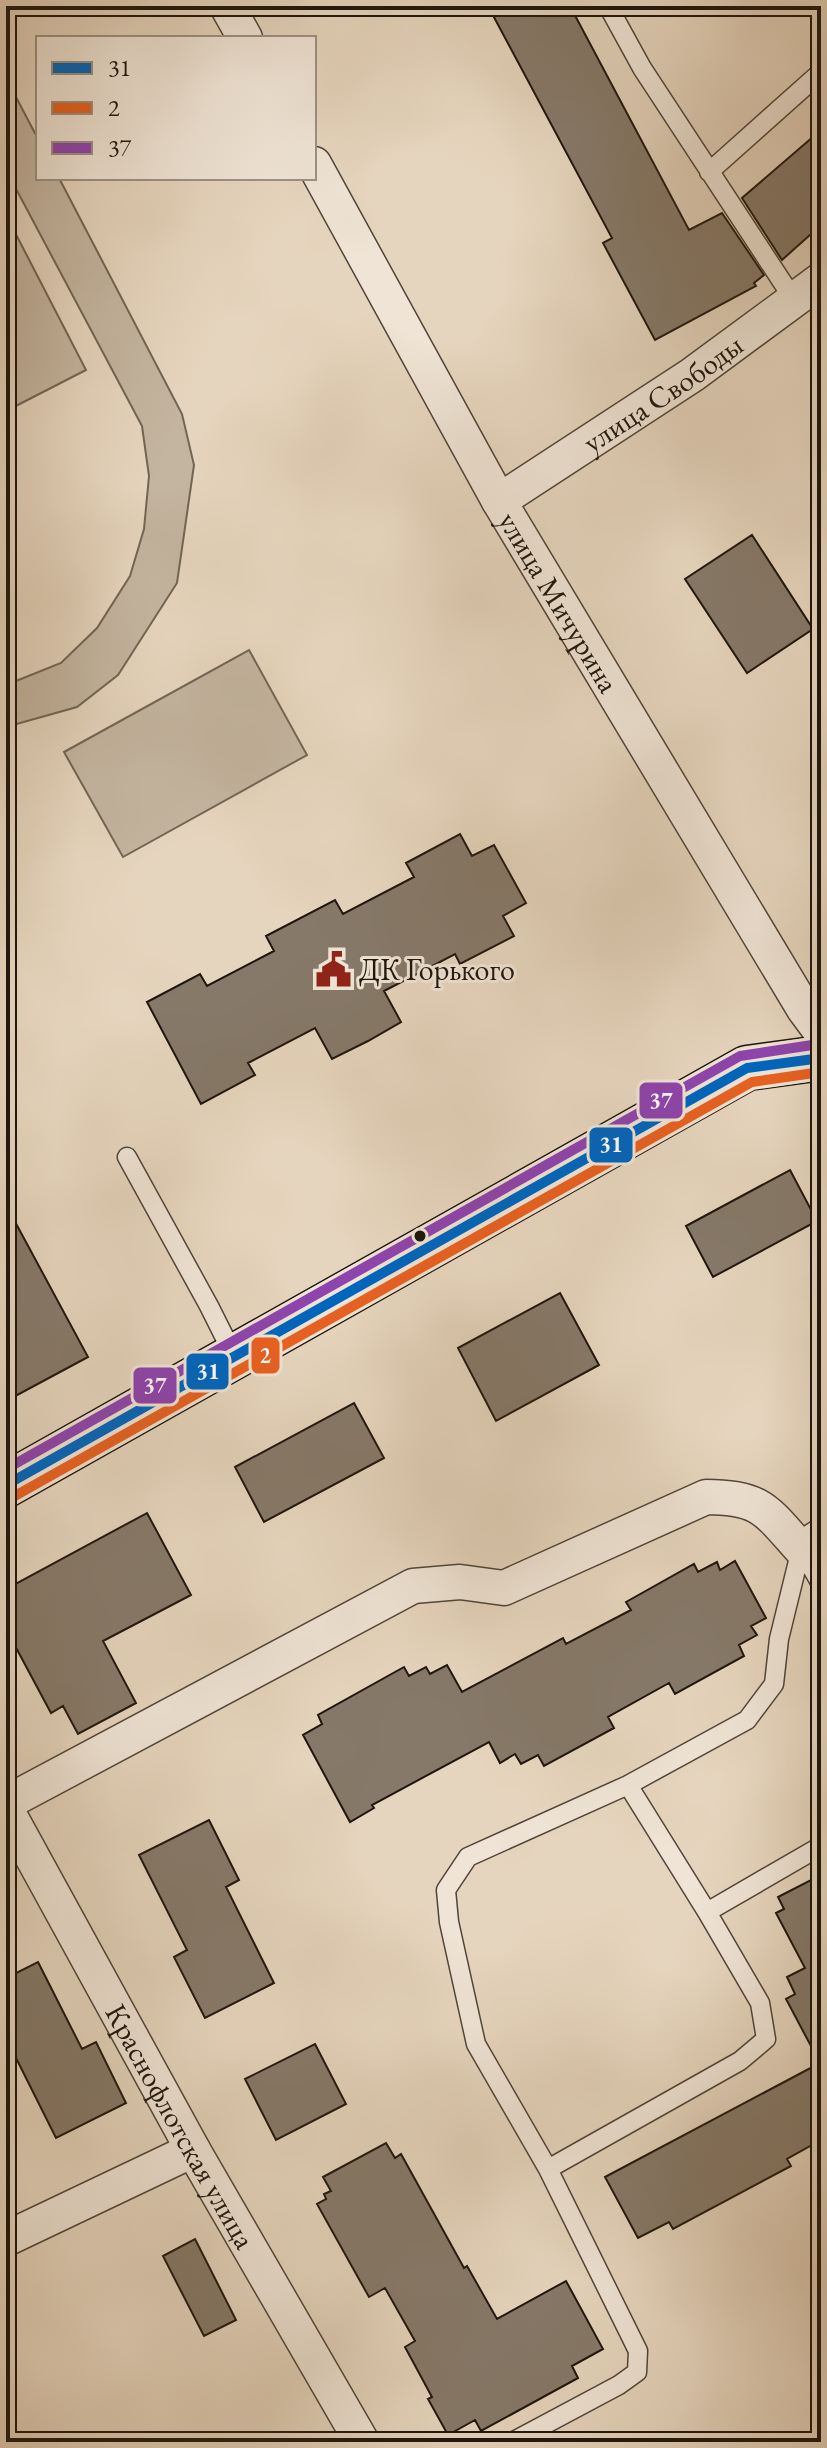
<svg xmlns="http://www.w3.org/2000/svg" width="827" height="2448" viewBox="0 0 827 2448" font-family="'EB Garamond',serif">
  <rect width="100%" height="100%" fill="#e6d5be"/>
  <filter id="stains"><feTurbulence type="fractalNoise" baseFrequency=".0025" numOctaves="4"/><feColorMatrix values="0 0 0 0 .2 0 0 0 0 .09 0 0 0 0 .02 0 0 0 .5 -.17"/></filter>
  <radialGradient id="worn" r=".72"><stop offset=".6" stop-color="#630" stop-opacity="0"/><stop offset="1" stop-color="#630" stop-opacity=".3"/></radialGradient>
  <path fill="#c4b5a0" stroke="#706656" stroke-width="2" d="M6 78 38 139V178H59L182 414 194 465 177 583 118 675 77 707 6 727V685L61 663 97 628 130 576 144 529 149 476 142 426 6 170Z
    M6 215 86 370 6 411Z
    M249 650 307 755 123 857 64 752Z"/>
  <path fill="#867969" stroke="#1d160d" stroke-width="2" d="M488 6H570L689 230 722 213 764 275 754 283 756 286 655 340 603 243 612 238Z
    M821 130V225L782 260 742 198Z
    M752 535 813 629 747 673 685 579Z
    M460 834 472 856 494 845 526 903 503 916 514 936 460 964 455 954 384 991 401 1022 368 1041 332 1059 315 1028 248 1063 255 1075 201 1104 147 1002 200 974 207 986 274 951 266 936 335 900 343 914 414 877 406 863Z
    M790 1170 817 1221 713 1277 686 1226Z
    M6 1205 88 1357 6 1401Z
    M560 1293 599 1365 496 1421 458 1348Z
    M354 1403 384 1458 264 1522 235 1467Z
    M147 1513 191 1595 103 1641 136 1703 78 1734 63 1706 51 1713 6 1629V1589Z
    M735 1561 766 1618 751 1626 757 1635 739 1645 744 1656 675 1694 669 1683 608 1717 614 1728 544 1766 538 1755 521 1764 515 1754 500 1763 489 1742 372 1805 374 1808 350 1822 303 1735 322 1724 318 1715 404 1667 409 1676 426 1667 430 1674 447 1665 462 1692 563 1638 566 1644 631 1610 626 1602 694 1564 698 1572 717 1562 720 1570Z
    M209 1820 239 1880 226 1887 274 1983 205 2018 174 1957 187 1950 139 1855Z
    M811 1880 821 1898V2140L787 2159 791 2166 673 2229 669 2222 638 2238 605 2177 820 2063 786 1999 795 1994 787 1977 805 1968 776 1913 784 1909 778 1897Z
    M38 1962 82 2049 96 2042 126 2103 56 2138 6 2038V1978Z
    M315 2044 346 2104 276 2140 245 2079Z
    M386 2143 395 2158 401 2154 464 2268 467 2266 497 2319 566 2281 603 2349 572 2366 578 2378 481 2431 475 2420 448 2435 428 2399 432 2397 405 2347 415 2341 385 2288 369 2297 317 2204 326 2199 324 2194 331 2191 323 2177Z
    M195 2239 236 2320 204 2336 163 2256Z"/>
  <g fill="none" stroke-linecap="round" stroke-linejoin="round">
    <defs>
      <path id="lane" d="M608 6 642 68 794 300
        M709 172 821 72
        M127 1157 209 1306 235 1358
        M801 1549 821 1584
        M628 1785 707 1912
        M548 2169 740 2061 766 2039 760 2003 707 1912 821 1846
        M512 2442 619 2385 637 2372 638 2351 548 2169 476 2044 449 1922 446 1890 468 1857 628 1785 747 1720 774 1684 779 1639 801 1549"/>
      <g id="street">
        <path d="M227 6 245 38"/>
        <path id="s1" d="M314 164 499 501 804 1009 821 1032"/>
        <path id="s2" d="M499 501 692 375 821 280"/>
        <path d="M6 1803 413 1586 460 1582 504 1588 706 1497C761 1497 766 1510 801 1549L821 1536"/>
        <path id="s3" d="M6 1809 193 2150 362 2442"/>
        <path d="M6 2239 193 2150"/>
      </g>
      <path id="primary" d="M6 1485 747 1068 821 1058"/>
    </defs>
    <use href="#lane" stroke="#4f4639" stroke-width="21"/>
    <use href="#street" stroke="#4f4639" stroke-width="37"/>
    <use href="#primary" stroke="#1d160d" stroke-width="47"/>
    <use href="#lane" stroke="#efe4d5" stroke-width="18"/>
    <use href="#street" stroke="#efe4d5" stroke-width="34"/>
    <use href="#primary" stroke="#e6d5be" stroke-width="44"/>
    <defs>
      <path id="bus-1" d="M6 1485 747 1068 821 1058"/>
      <path id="bus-2" d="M13 1497 752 1082 821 1072"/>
      <path id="bus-3" d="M6 1469 740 1056 819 1044"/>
    </defs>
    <use href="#bus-1" stroke="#efe4d5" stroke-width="16"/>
    <use href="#bus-2" stroke="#efe4d5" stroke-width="16"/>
    <use href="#bus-3" stroke="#efe4d5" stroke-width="16"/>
    <use href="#bus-1" stroke="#0065bd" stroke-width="10"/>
    <use href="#bus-2" stroke="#e76121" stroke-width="10"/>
    <use href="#bus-3" stroke="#8e44ad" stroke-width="10"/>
  </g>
  <defs>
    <symbol id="civic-bare" viewBox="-9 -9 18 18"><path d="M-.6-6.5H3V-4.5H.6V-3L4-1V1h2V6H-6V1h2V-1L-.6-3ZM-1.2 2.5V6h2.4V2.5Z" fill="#8f2418" stroke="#efe4d5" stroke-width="2.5" paint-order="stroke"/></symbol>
  </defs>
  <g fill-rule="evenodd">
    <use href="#civic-bare" x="308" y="944" width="51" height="51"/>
  </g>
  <circle fill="#1d160d" stroke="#efe4d5" stroke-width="3" cx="420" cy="1236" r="7"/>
  <g text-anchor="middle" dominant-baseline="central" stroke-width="6" stroke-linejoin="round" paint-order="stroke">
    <g font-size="30" fill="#1d160d" stroke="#efe4d5">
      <text stroke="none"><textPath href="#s2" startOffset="196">улица Свободы</textPath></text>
      <text stroke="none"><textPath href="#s1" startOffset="502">улица Мичурина</textPath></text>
      <text stroke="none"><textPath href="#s3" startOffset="362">Краснофлотская улица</textPath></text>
    </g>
    <g font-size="30" fill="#1d160d" stroke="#efe4d5" text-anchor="start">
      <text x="359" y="969">ДК Горького</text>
    </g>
  </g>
  <g stroke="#efe4d5" stroke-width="3">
    <rect x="638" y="1081" width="46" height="39" rx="8" fill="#8e44ad"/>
    <rect x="588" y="1126" width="46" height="38" rx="8" fill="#0065bd"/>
    <rect x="250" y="1336" width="31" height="39" rx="8" fill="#e76121"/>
    <rect x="185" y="1352" width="45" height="39" rx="8" fill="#0065bd"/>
    <rect x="132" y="1366" width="46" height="39" rx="8" fill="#8e44ad"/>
  </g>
  <g font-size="22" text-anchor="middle" font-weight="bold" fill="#fff">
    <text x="661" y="1108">37</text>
    <text x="611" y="1152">31</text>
    <text x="265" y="1363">2</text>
    <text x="208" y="1379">31</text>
    <text x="155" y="1393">37</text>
  </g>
  <rect width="827" height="2448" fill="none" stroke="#e6d5be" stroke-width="32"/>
  <rect x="8" y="8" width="811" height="2432" fill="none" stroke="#1d160d" stroke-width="4"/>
  <rect x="16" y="16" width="795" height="2416" fill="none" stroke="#1d160d" stroke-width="2"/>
  <rect x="36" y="36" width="280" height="144" fill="#efe4d5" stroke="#9b9285" stroke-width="2"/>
  <rect x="52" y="62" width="40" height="12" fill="#0065bd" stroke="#9b9285" stroke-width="2"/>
  <text x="108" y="76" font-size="24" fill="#1d160d">31</text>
  <rect x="52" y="102" width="40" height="12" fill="#e76121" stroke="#9b9285" stroke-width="2"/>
  <text x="108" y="116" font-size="24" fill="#1d160d">2</text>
  <rect x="52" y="142" width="40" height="12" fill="#8e44ad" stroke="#9b9285" stroke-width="2"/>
  <text x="108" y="156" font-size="24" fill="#1d160d">37</text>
  <rect width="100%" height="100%" filter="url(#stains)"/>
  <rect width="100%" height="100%" fill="url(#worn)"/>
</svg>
